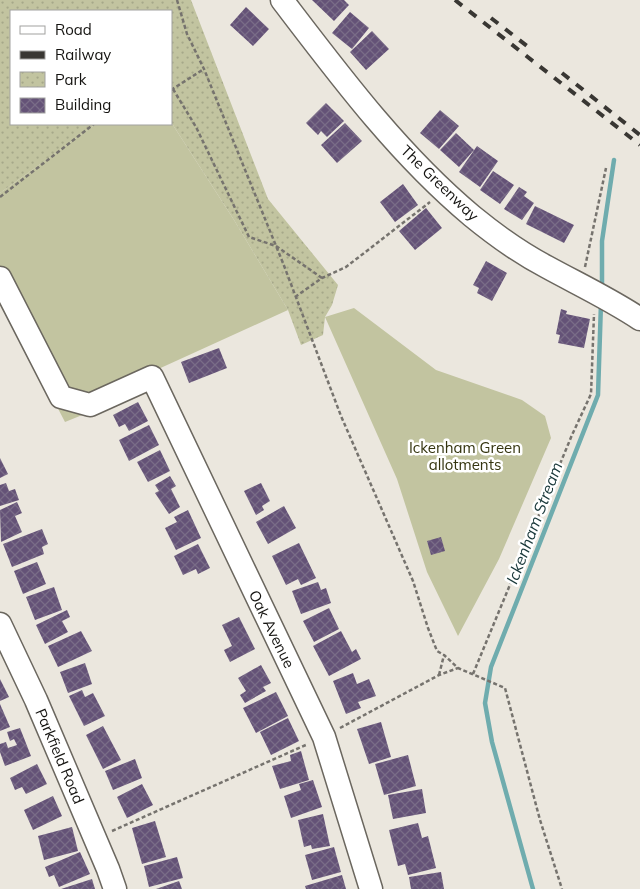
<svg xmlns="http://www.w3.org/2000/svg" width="640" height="889" viewBox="0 0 640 889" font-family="Mulish,sans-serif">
  <defs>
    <pattern id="park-dots" width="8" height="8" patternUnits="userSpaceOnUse" patternTransform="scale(1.25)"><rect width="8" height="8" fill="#c2c4a0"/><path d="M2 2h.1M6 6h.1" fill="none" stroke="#a6a889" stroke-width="1.8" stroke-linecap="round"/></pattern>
    <pattern id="building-cross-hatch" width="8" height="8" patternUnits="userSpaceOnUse" patternTransform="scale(1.25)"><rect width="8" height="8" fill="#645277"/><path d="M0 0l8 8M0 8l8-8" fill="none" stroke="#796c87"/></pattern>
  </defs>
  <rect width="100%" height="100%" fill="#ebe7de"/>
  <path fill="#c2c4a0" d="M171 122 234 220 288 310 143 376 144 390 65 422 0 297V193L96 124H171Z
    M354 308 436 370 522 400 545 416 551 438 499 559 458 636 427 572 397 479 325 317Z"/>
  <path fill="url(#park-dots)" d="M0 0H191L268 199 338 285 332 305 325 317 323 335 301 345 288 310 234 220 171 122V11H11V124H96L0 193Z"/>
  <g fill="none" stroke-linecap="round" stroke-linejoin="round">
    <path stroke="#6facae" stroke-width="4.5" d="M602 288V241L614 160
      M533 889 492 742 485 703 491 667 598 395 601 303"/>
  </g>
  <path fill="url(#building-cross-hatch)" d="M312 0H344L349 5 334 21Z
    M246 7 269 29 253 46 230 25Z
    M350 12 369 28 352 49 332 33Z
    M372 31 389 49 366 70 350 52Z
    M326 103 344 121 327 137 321 131 318 135 306 123Z
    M440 110 459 126 439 149 420 133Z
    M345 123 362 141 337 163 321 145Z
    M456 133 474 150 459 167 440 150Z
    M477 146 498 161 480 187 459 172Z
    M493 171 514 185 500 204 480 190Z
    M403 184 418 205 395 222 380 202Z
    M519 187 527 192 524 196 534 203 522 220 504 209Z
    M535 206 574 225 564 243 526 224Z
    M426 208 442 228 415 250 399 231Z
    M486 261 507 273 492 301 477 293 479 288 473 285Z
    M561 309 567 311 566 314 590 319 584 348 558 343 560 335 556 334Z
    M219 348 227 368 189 383 181 362Z
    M138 402 148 421 129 431 125 424 119 427 113 415Z
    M149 425 159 445 129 461 119 440Z
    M160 450 170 471 148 482 137 462Z
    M0 458 8 474 0 478Z
    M170 476 176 486 171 489 180 507 169 514 155 493 159 491 155 485Z
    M6 483 9 491 15 489 19 500 0 506V485Z
    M261 483 270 501 262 506 264 510 256 515 244 491Z
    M17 502 22 513 15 516 22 532 1 542 0 510Z
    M284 506 296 528 268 544 256 522Z
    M188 510 201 538 176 550 165 528 177 522 174 517Z
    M42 529 48 544 42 547 44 554 12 567 3 544Z
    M441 537 445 551 431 555 427 541Z
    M299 543 316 578 301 585 298 579 286 585 272 556Z
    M198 544 210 568 198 574 196 569 183 575 174 556Z
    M37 562 46 584 23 594 14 571Z
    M318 582 321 590 326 588 331 603 301 614 292 591Z
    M54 587 62 610 35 620 26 597Z
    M329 608 339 629 314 642 303 621Z
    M67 610 70 617 62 621 68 632 45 644 36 625Z
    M239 617 255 649 230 662 224 650 232 646 222 625Z
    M81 631 92 651 58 667 48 646Z
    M341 631 352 652 356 649 361 659 329 676 313 646Z
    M85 663 92 684 68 693 60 672Z
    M261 665 271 683 263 687 266 691 245 703 240 695 246 691 238 678Z
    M353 673 357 684 369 679 376 696 358 702 361 708 346 714 333 681Z
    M0 679 9 697 0 701Z
    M82 690 85 697 93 693 105 716 84 726 69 696Z
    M276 692 288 716 256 733 243 708Z
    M0 704 10 727 0 731Z
    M288 718 299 741 271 755 260 732Z
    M381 722 391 757 369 764 357 729Z
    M103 726 121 760 103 769 86 735Z
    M20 728 31 756 5 766 0 752V744L6 742 8 748 17 745 14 739 10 741 7 732Z
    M301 751 309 780 280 789 272 766 291 761 290 755Z
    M408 755 416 786 384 795 375 764Z
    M135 759 142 778 113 790 105 771Z
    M37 764 47 784 26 794 22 787 15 790 10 778Z
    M313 780 322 807 291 818 284 796 301 790 299 784Z
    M142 784 153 805 127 818 117 797Z
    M422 789 426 813 393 819 388 795Z
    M53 796 62 816 33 830 24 810Z
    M323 814 330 846 312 849 311 845 304 847 298 820Z
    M155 821 166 857 142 864 132 828Z
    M418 823 422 838 428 836 436 868 408 875 405 864 398 866 389 830Z
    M72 827 78 851 44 860 38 836Z
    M334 847 341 872 312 880 305 855Z
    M80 852 90 874 59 887 54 875 49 877 45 867Z
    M177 857 183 878 149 887 144 866Z
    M441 872 444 889H411L409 877Z
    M342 875 346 889H306L305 886Z
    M92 879 95 889H61Z
    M179 881 182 889H156Z"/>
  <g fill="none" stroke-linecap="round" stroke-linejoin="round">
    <defs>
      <path id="minor" d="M282 0C340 76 398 154 472 216 494 234 522 254 547 267 578 284 610 299 640 319
        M0 278 61 397 90 405 152 377 324 737 371 889
        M0 624 36 700 108 869 115 889"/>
    </defs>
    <use href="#minor" stroke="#6b675f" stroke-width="25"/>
    <path stroke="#76736e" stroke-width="2.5" stroke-dasharray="4 2.5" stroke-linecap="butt" d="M177 0 187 34 204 69 283 263 341 416 413 581 428 628 437 651 444 655 458 668 505 688 540 820 562 889
      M173 89 196 127 249 237 276 246 322 278
      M171 90 204 69
      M0 197 94 124
      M585 267 606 168
      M295 297 322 278 346 267 430 202
      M473 674 572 435 591 394 594 314
      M439 675 444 655
      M340 728 439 675 458 668
      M112 831 308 744"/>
    <use href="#minor" stroke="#fff" stroke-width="22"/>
    <path stroke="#393733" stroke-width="4" stroke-dasharray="9 9" stroke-linecap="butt" d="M455 0 640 145
      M491 18 531 49
      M562 73 640 135"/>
  </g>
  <g text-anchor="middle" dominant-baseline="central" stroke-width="5" stroke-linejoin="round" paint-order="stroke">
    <g font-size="15" fill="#141310" stroke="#fff">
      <text transform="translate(440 183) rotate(44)">The Greenway</text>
      <text transform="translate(272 629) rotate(64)">Oak Avenue</text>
      <text transform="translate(60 756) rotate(67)">Parkfield Road</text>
    </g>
    <g font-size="15" fill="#34340f" stroke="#fff">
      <text x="465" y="447">Ickenham Green<tspan x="465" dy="17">allotments</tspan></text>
    </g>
    <g font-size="16" font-style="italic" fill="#183739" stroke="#fff">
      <text transform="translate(534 523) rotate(-69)">Ickenham Stream</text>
    </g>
  </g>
  <rect x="10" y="10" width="162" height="115" fill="#ffffff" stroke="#a1a19f"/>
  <rect x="20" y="26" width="25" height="8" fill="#ffffff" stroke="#a1a19f"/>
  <text x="55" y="35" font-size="15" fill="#141310">Road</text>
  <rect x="20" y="51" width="25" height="8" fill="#393733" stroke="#a1a19f"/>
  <text x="55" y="60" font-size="15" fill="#141310">Railway</text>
  <rect x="20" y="72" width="25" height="15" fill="url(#park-dots)" stroke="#a1a19f"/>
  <text x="55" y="85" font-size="15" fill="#141310">Park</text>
  <rect x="20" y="98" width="25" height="15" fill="url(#building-cross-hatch)" stroke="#a1a19f"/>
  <text x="55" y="110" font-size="15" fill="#141310">Building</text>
</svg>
